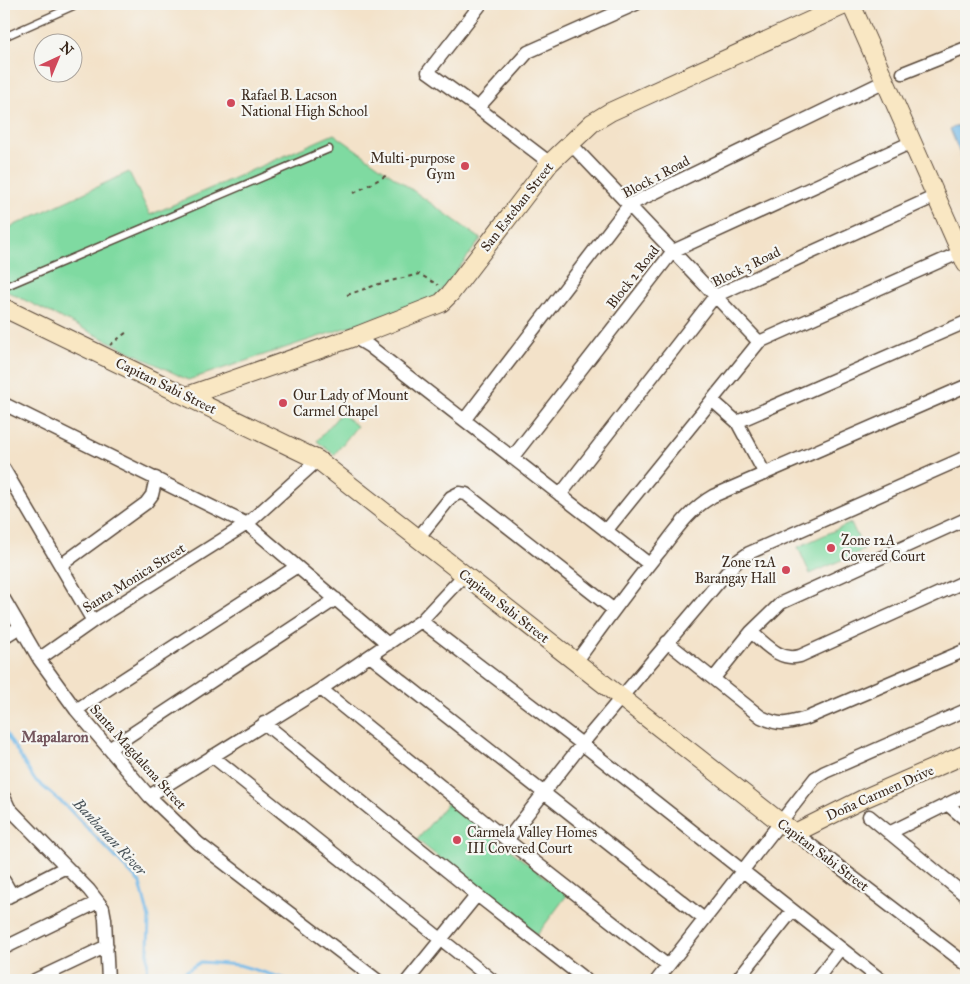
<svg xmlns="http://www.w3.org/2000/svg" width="970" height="984" viewBox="0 0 970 984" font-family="'IM FELL Great Primer',serif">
  <rect width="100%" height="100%" fill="#f6f6f2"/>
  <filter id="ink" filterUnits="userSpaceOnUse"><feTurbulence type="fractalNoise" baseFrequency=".02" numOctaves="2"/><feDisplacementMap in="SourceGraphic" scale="10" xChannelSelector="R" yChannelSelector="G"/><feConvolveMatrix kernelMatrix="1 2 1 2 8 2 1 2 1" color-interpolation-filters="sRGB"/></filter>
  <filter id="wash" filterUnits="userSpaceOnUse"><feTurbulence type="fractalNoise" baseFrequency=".0096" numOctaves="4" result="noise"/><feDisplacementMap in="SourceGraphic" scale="20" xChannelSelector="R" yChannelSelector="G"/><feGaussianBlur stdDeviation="1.12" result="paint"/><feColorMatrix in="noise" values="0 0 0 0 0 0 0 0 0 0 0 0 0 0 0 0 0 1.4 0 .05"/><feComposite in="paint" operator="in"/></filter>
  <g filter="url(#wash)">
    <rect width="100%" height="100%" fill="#f3e2c9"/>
    <path fill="#7fdaa1" stroke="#5d8260" d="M334 134 481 239 436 298 188 380 4 290V230L129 172 150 215Z
      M341 413 357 426 334 455 317 441Z
      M851 523 864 550 810 574 798 547Z
      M449 801 567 895 537 935 417 840Z"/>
    <path fill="#71b9e9" stroke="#567284" d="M966 123V166H965L950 129Z"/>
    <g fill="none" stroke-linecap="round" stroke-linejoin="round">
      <path stroke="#71b9e9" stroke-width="3" d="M4 730 34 779 67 807 140 883 149 918 147 980
        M172 980 201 962 239 965 289 980"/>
    </g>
  </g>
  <g filter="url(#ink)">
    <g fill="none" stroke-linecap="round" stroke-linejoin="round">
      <defs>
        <path id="lane" d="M4 37 78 4
          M4 287 329 149"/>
        <path id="street" d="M481 4 428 72 478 108 550 163
          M903 73 966 48
          M478 108 528 52 636 4
          M570 143 759 342
          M354 337 369 346 649 564
          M713 401 737 422 765 474
          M4 404 247 524 388 644
          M465 419 629 205 885 81
          M737 422 966 322
          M512 458 673 251 912 142
          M4 469 93 621
          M560 495 715 296 936 196
          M606 531 759 342 961 252
          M418 538 451 497 459 493 466 494 614 610
          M61 565 146 503 152 495 156 478
          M4 599 39 659 76 710 149 796 198 843 377 980
          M421 621 582 744 881 980
          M751 632C766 644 780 662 800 656L966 581
          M4 637 20 627
          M667 642 761 717C780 726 787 724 807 718L966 650
          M370 656 704 919
          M39 659 93 621 247 524 318 460
          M576 662C603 625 630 587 660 551 676 530 690 509 713 496L966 386
          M714 678 751 632 781 603 966 519
          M321 689 507 840 668 966
          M76 710 296 567
          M264 723 477 895 586 980
          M109 749 336 599
          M212 756 492 980
          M149 796 321 689 421 621 464 575
          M4 797 9 808 89 890 103 908 105 919 108 980
          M947 804 966 820
          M869 816 966 896
          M795 833 966 964
          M889 833 966 795
          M507 840 582 744 728 571 739 560 749 553 966 457
          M4 881 12 895
          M4 899 66 867
          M4 948 98 902
          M35 980 107 946
          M408 980 477 895
          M657 980 815 778 825 772 966 710
          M737 980 792 911
          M816 980 840 949"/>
        <path id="secondary" d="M851 4 966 264
          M4 308 318 460 780 822 795 833 863 799 966 754
          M187 396 354 337 441 303 450 294 550 163 592 123 610 112 847 4"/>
      </defs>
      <use href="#lane" stroke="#574638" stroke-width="9"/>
      <use href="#street" stroke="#574638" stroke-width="15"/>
      <use href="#secondary" stroke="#574638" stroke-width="20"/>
      <path stroke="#574638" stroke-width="2" stroke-dasharray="4 4" stroke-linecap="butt" d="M354 193 389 174
        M347 295 379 284 419 274 438 285
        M110 345 127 332"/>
      <use href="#lane" stroke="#fff" stroke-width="6"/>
      <use href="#street" stroke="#fff" stroke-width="12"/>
      <use href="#secondary" stroke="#f9e7c3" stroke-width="18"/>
    </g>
  </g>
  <g fill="#d1495b" stroke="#f6f6f2" stroke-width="2">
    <circle cx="231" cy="103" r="5"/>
    <circle cx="465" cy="166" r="5"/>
    <circle cx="283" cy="403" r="5"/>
    <circle cx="831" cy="548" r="5"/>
    <circle cx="786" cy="570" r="5"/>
    <circle cx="457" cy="840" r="5"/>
  </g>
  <g text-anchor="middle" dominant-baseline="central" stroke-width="4.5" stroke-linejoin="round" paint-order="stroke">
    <g font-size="14" fill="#3b2a1e" stroke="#f6f6f2" text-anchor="start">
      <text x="241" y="95">Rafael B. Lacson<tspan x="241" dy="16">National High School</tspan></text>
      <text x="455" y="158" text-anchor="end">Multi-purpose<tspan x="455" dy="16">Gym</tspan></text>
      <text x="293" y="395">Our Lady of Mount<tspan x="293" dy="16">Carmel Chapel</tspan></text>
      <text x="841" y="540">Zone 12A<tspan x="841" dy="16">Covered Court</tspan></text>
      <text x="776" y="562" text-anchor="end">Zone 12A<tspan x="776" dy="16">Barangay Hall</tspan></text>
      <text x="467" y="832">Carmela Valley Homes<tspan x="467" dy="16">III Covered Court</tspan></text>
    </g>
    <g font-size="14" fill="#3b2a1e" stroke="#f6f6f2">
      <text transform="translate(656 177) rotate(-28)">Block 1 Road</text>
      <text transform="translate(517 207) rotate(-52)">San Esteban Street</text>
      <text transform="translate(746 267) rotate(-26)">Block 3 Road</text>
      <text transform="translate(633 277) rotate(-52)">Block 2 Road</text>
      <text transform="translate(166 386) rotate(26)">Capitan Sabi Street</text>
      <text transform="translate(134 578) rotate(-32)">Santa Monica Street</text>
      <text transform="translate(504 606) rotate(38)">Capitan Sabi Street</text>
      <text transform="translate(138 757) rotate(48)">Santa Magdalena Street</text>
      <text transform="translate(880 793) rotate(-24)">Doña Carmen Drive</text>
      <text transform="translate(823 855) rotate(37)">Capitan Sabi Street</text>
    </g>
    <g font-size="15" font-weight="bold" fill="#73555d" stroke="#f6f6f2">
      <text x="55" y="737">Mapalaron</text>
    </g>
    <g font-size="15" font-style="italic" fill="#4b555b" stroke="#f6f6f2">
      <text transform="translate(110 837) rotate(47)">Banbanan River</text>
    </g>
  </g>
  <rect width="970" height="984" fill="none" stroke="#f6f6f2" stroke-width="20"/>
  <g transform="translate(58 58) rotate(44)"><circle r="24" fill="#f6f6f2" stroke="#aba49d"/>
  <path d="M0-4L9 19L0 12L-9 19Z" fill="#d1495b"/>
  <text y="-8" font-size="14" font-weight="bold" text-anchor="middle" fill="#3b2a1e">N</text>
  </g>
</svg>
